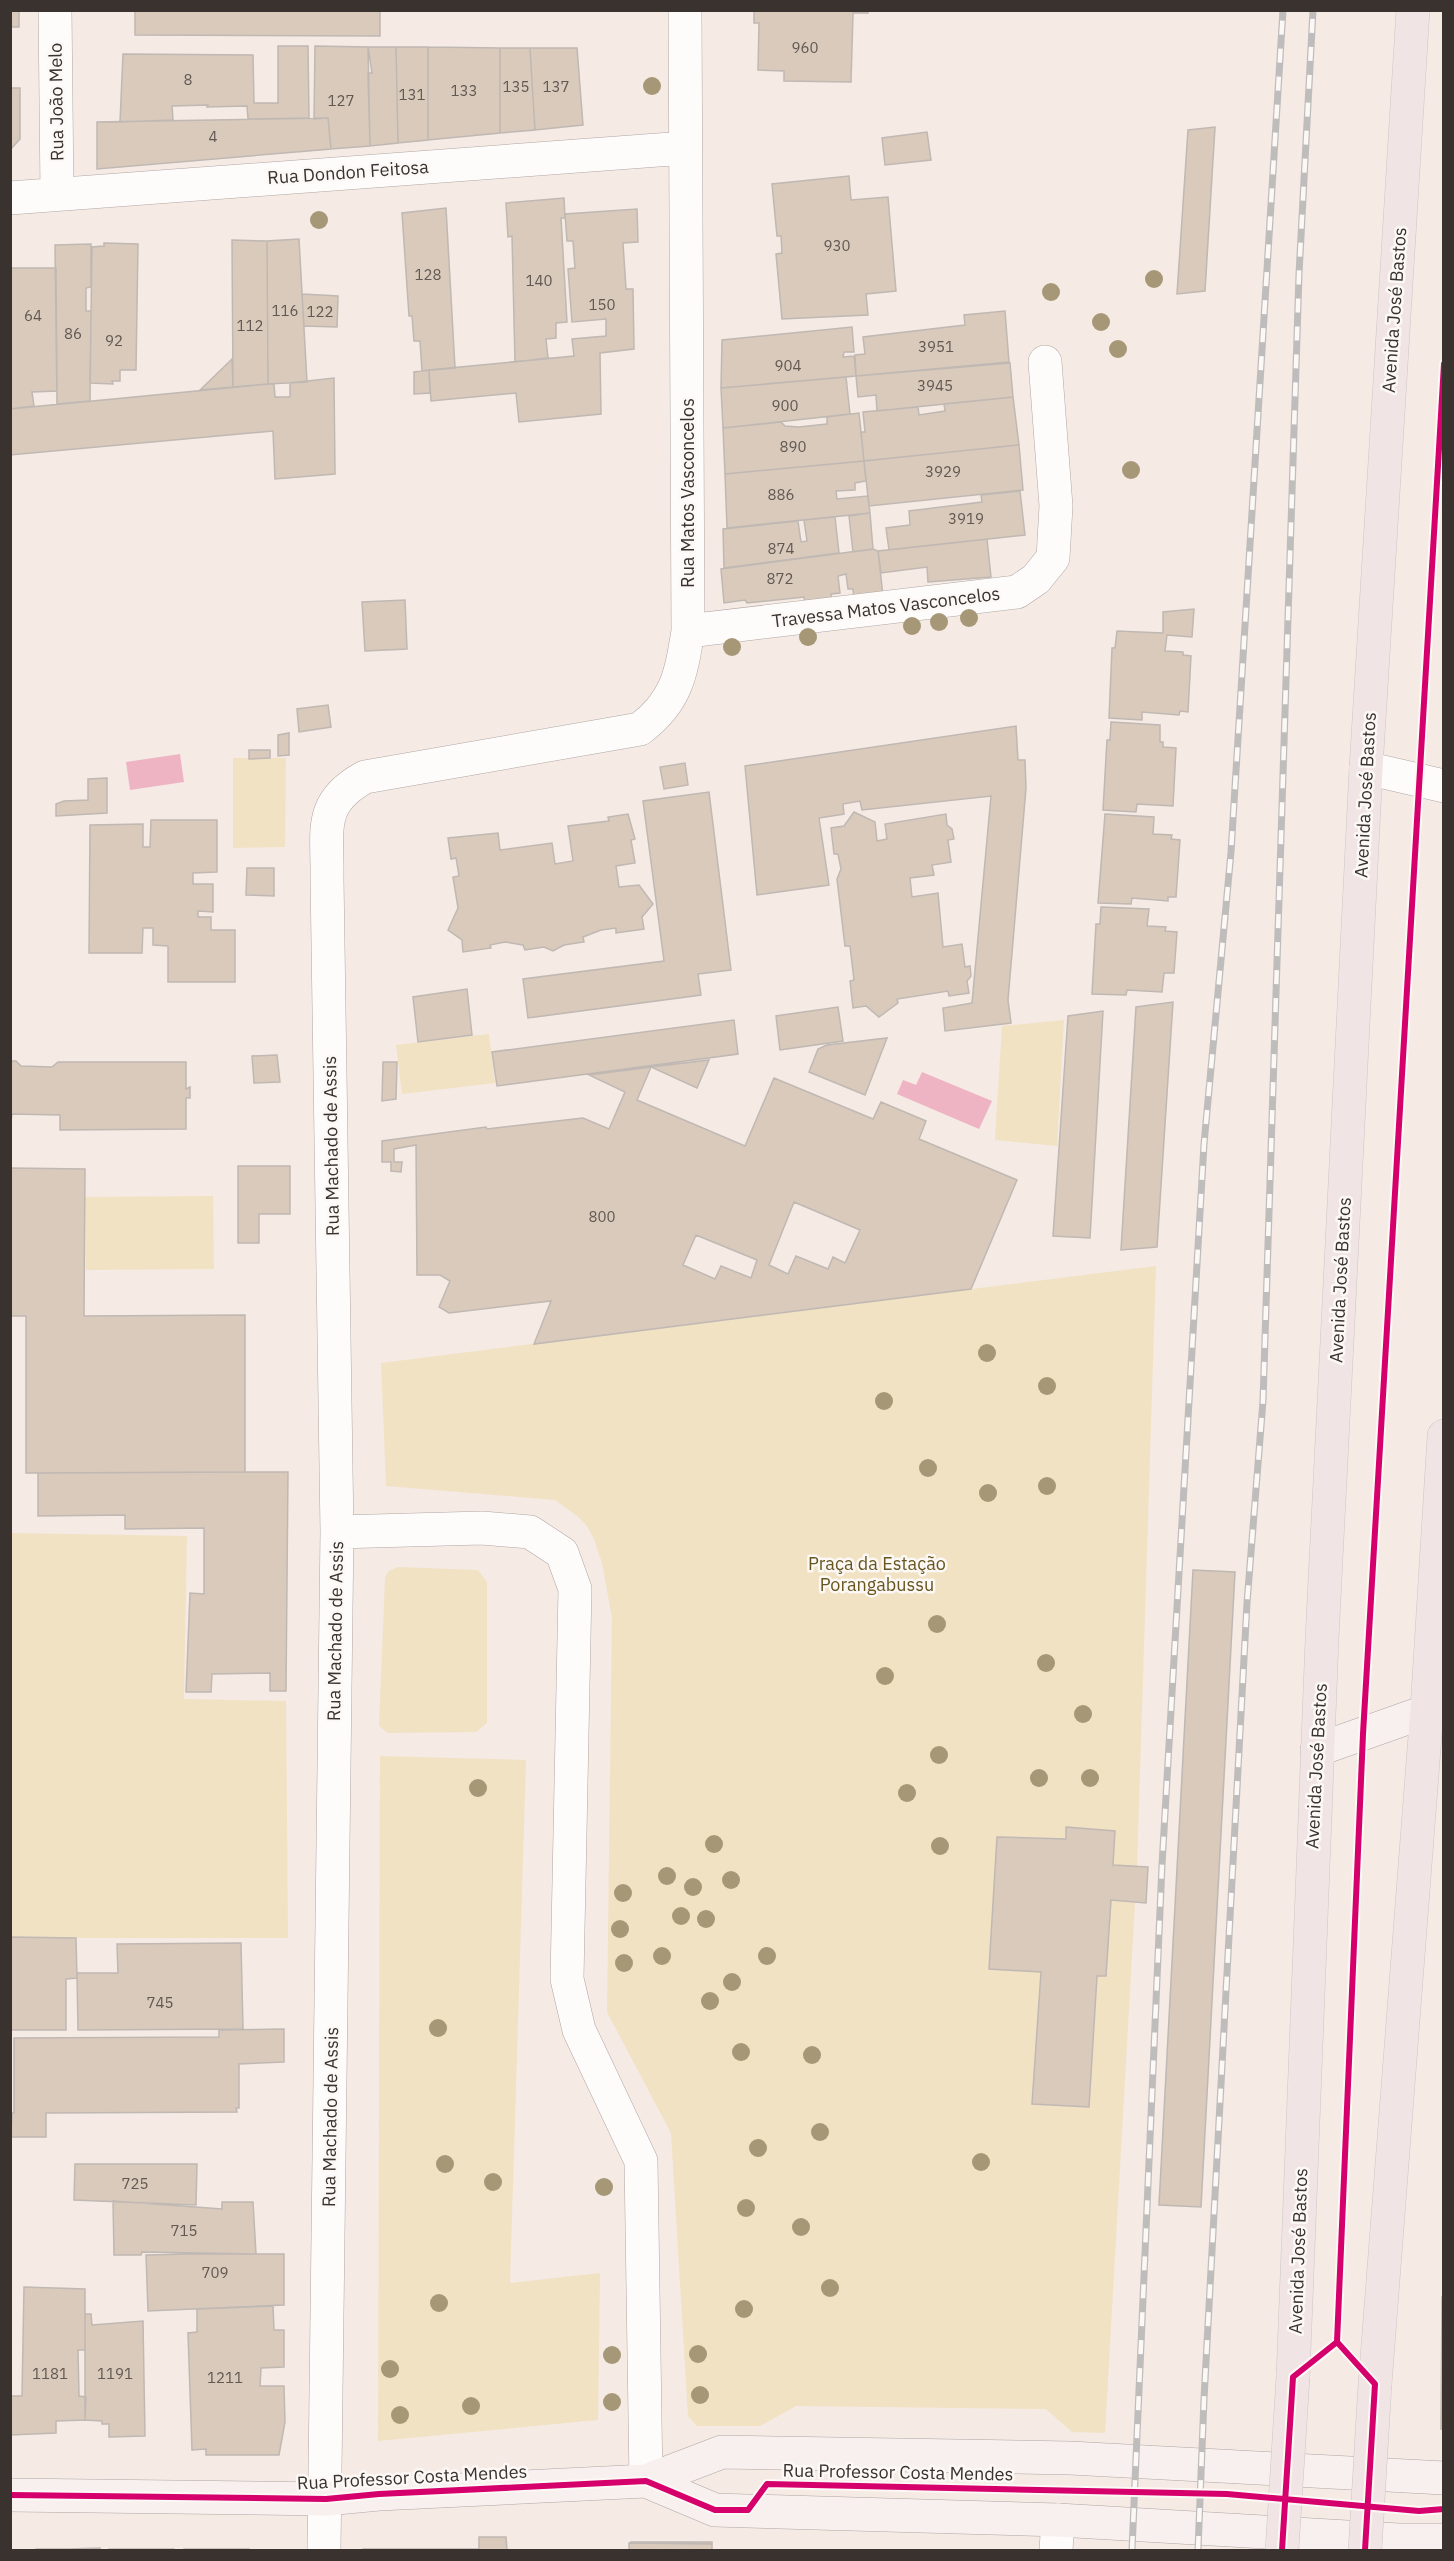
<svg xmlns="http://www.w3.org/2000/svg" width="1454" height="2561" viewBox="0 0 1454 2561" font-family="'IBM Plex Sans',sans-serif">
  <rect width="100%" height="100%" fill="#f5eae4"/>
  <path fill="#f1e2c4" d="M233 758H286L285 847 233 848Z
    M1064 1020 1057 1146 995 1140 1002 1026Z
    M489 1034 495 1083 402 1094 396 1045Z
    M213 1196 214 1269 86 1270 85 1197Z
    M1156 1266 1137 1867 1105 2433 1072 2432 1046 2409 796 2406 760 2426H697L688 2416 671 2133 607 2012 612 1618 602 1563 594 1539 587 1526 577 1516 555 1500 386 1486 381 1363Z
    M11 1533 187 1536 184 1699 286 1701 288 1938H11Z
    M398 1567 478 1570 487 1582V1723L476 1732 388 1733 379 1726 385 1577 389 1571Z
    M380 1756 526 1760 510 2283 600 2273 598 2420 378 2441Z"/>
  <path fill="#eeb4c4" d="M180 754 184 782 130 790 126 762Z
    M922 1072 992 1101 979 1129 897 1094 903 1080 916 1085Z"/>
  <path fill="#d9cabc" stroke="#c0b8b3" stroke-width="1.5" fill-rule="evenodd" d="M10 10H19V27H10Z
    M135 10H380V36L135 35Z
    M754 10H868V13H853L851 82 784 81V71L758 70 759 23H754Z
    M278 46H308L309 118 248 119 247 106 207 107 208 105 172 106 173 120 120 122 123 54 253 55 254 103H278Z
    M315 46 368 47 370 146 331 149 328 118 314 119Z
    M368 47H396L398 143 370 146 368 73H372Z
    M396 47H428V140L398 143Z
    M428 47 500 48V133L428 140Z
    M500 48H530L535 130 500 133Z
    M530 48H577L583 125 535 130Z
    M10 88H20V139L10 150Z
    M328 118 331 149 97 169V122Z
    M1215 127 1205 291 1177 294 1188 130Z
    M927 132 931 160 885 165 882 138Z
    M849 176 851 200 888 197 896 291 866 294 868 315 782 319 776 254 782 253 781 236H777L772 184Z
    M564 198 565 218H561L567 322 556 323V338L546 339 548 358 515 362 512 236 508 237 506 203Z
    M446 208 455 368 422 371 420 341H414L412 316H409L402 213Z
    M637 209 638 242 623 243 626 289H633L634 349 600 353 601 414 519 422 516 393 431 401 429 370 574 356 572 339 606 336V319L572 322 568 269 575 268 573 241H567L565 214Z
    M299 239 307 382 268 384 267 241Z
    M232 240 267 241 268 384 233 387Z
    M104 243 138 244 136 370H120V381H112L113 384 90 383 92 247 104 246Z
    M91 244V287L86 288V311H91L90 401 57 404 55 245Z
    M10 268H56L57 391 32 392 34 406 10 409Z
    M302 294 338 296 337 327 304 326Z
    M1005 311 1009 362 856 376 855 355 865 354 863 337 965 325 964 315Z
    M852 327 854 352H844L843 357 854 356 856 376 721 388 722 340Z
    M232 359 233 387 200 390 230 361Z
    M1010 363 1013 397 877 411 876 395 858 397 856 376Z
    M429 370 430 393 414 394V372Z
    M846 377 850 414 723 428 721 388Z
    M334 378 335 474 275 479 273 431 10 455V409L268 384H274L275 397H290V383Z
    M1013 397 1019 445 864 461 861 432H865L863 412 918 407 919 415 945 411 944 404Z
    M859 413 864 461 725 474 723 428 781 422 785 426 799 427 827 424V417Z
    M1019 445 1023 490 869 506 864 461Z
    M864 461 866 481 855 483V490L836 491 837 499 868 496 870 513 727 528 725 474Z
    M1020 491 1025 535 889 550 886 528 910 525 909 511 982 502 981 495Z
    M870 513 873 549 853 552 849 516Z
    M835 517 839 553 724 568 723 529 798 521 801 542 807 541 804 520Z
    M987 539 991 577 928 582 927 567 881 573 878 551Z
    M873 549 878 551 883 596 854 599 853 589H848L846 574 838 576 840 593 831 594 832 601 805 603 804 597 747 603 745 600 724 603 721 569Z
    M405 600 407 649 365 651 362 602Z
    M1194 609 1192 637 1167 635 1165 651 1183 652V655L1191 656 1188 712 1180 711 1179 715 1142 712V720L1109 718 1112 648H1115L1117 631 1163 633V612Z
    M328 705 331 727 299 732 297 709Z
    M1111 722 1160 725V742H1163V747L1176 748 1173 806 1137 804 1136 812 1103 810 1107 740H1110Z
    M1016 726 1018 760H1025L1026 788 1008 1000 1011 1023 945 1031 943 1008 972 1003 991 796 862 810 860 801 843 804 844 814 819 818 829 885 757 895 745 766Z
    M289 733V755L278 756V735Z
    M249 750H270V758L249 759Z
    M685 763 688 785 664 789 660 767Z
    M107 778V813L56 816V804L64 801 88 800V779Z
    M709 792 731 970 698 974 701 995 528 1018 523 979 664 961 643 801Z
    M854 812 875 822 877 841 887 839 885 824 946 814 947 825 952 829 954 839 948 840 951 862 932 865 934 875 910 878 912 897 938 893 943 947 962 944 965 967 970 966 971 976 967 981 969 993 949 996 948 991 897 999 898 1003 879 1017 866 1006 853 1008 850 981 854 980 850 946H845L837 879 841 869 838 854H834L831 828 844 826Z
    M628 814 635 839 631 840 635 863 616 866 619 887 639 885 653 904 642 917 644 929 616 933V928L601 930 583 937 584 942 564 945 553 951 544 947 525 950 523 945 505 942 490 945 491 948 463 952 462 940 448 930 458 908 453 877 459 876 456 858 451 859 448 838 498 833 500 850 552 843 555 864 573 861 568 826 609 821 608 817Z
    M1105 814 1154 817 1153 834 1172 835 1171 839 1180 840 1176 897H1168V901L1132 898 1131 904 1098 903Z
    M151 820H217V872L193 873V884H213V912L198 911V917H211V930H235V982H168V946L153 945V928H143L142 953H89L90 825 143 824V847H150Z
    M247 868H274V896L246 895Z
    M1101 907 1149 909 1147 926 1166 927 1165 931 1177 932 1174 973H1164L1162 992 1127 990 1126 995 1092 994 1096 924H1100Z
    M467 989 472 1035 418 1042 413 997Z
    M1173 1002 1157 1247 1121 1250 1136 1007Z
    M838 1007 843 1041 780 1050 776 1016Z
    M1103 1011 1090 1238 1053 1236 1068 1016Z
    M734 1020 738 1054 497 1086 492 1052Z
    M887 1038 865 1095 809 1072 818 1049 827 1045Z
    M277 1055 280 1082 254 1083 252 1056Z
    M709 1060 697 1088 651 1067Z
    M10 1061H16L21 1066 52 1067 58 1062H186V1089L190 1087V1098H186V1129L60 1130V1115L12 1114 10 1129Z
    M383 1062H397L396 1099 382 1101Z
    M651 1067 637 1100 745 1146 774 1078 873 1119 881 1102 926 1121 919 1139 1017 1180 971 1289 534 1344 551 1301 449 1313 439 1307 450 1281 440 1275H417L416 1145 394 1149V1162H402L401 1172 391 1171V1162H382V1141L486 1127 487 1129 583 1118 609 1129 625 1092 589 1075ZM794 1202 860 1230 845 1263 833 1257 828 1269 796 1256 788 1274 769 1265ZM696 1235 757 1260 751 1278 721 1266 715 1279 683 1265Z
    M238 1166H290V1214H259V1243H238Z
    M10 1168 85 1169 84 1316 245 1315V1472L26 1473V1316H10Z
    M245 1472H288L286 1691H270V1673L212 1674 211 1692H186L190 1593 204 1594V1528L125 1529V1515L38 1516V1473Z
    M1193 1570 1235 1572 1201 2207 1159 2205Z
    M1066 1827 1115 1831 1113 1865 1148 1867 1146 1903 1111 1900 1106 1976H1097L1089 2107 1032 2104 1041 1972 989 1969 997 1837 1066 1839Z
    M10 1937 76 1938 77 1978 66 1979V2030H10Z
    M241 1943 243 2029 78 2030 77 1973H118L117 1944Z
    M284 2029V2062L239 2064V2108H236L237 2112 46 2113V2137H11L12 2113H14V2038L219 2037V2030Z
    M75 2164H197L196 2205 74 2200Z
    M113 2201 222 2209V2202H253L256 2254 142 2252 141 2255H114Z
    M189 2254H284V2305L148 2311 146 2255Z
    M24 2287 85 2289V2350H78L79 2396 86 2397 85 2420 56 2421V2433L10 2435V2396H22Z
    M1442 2297H1444V2429H1441Z
    M273 2306 274 2330H284V2367L261 2368 260 2386H284L285 2422 279 2455H206V2449L192 2450 188 2333 197 2332V2309Z
    M85 2314H91L92 2325 143 2321 145 2436 109 2437V2424H102V2421L85 2420Z
    M479 2537H506L507 2550H479Z
    M630 2542H712V2544Z
    M629 2543 712 2544V2550H629Z
    M100 2548V2550H69V2549Z
    M36 2549H68L69 2550H36Z
    M109 2549H174V2550H109Z
    M184 2549H249V2550H184Z
    M363 2549H479V2550H363Z"/>
  <g fill="none" stroke-linecap="round" stroke-linejoin="round">
    <defs>
      <path id="street" d="M55 10 57 193
        M10 198 685 148
        M688 631 1017 592 1036 579 1053 558 1056 506 1045 362
        M1366 768 1444 786
        M337 1532 482 1528 530 1532 562 1553 575 1589 567 1979 579 2030 641 2161 646 2481
        M324 2550 337 1532 327 878C328 831 317 803 365 777L640 729C677 701 681 674 688 631L685 10
        M1056 2550 1058 2520"/>
      <path id="secondary" d="M1317 1750 1444 1705
        M646 2481 715 2510 1058 2520 1399 2540H1444
        M10 2495 326 2499 379 2494 646 2481 722 2452 1070 2458 1444 2478"/>
      <path id="primary" d="M1293 2377 1322 1639 1366 768 1413 10
        M1375 2384 1427 1710 1444 1436"/>
    </defs>
    <use href="#street" stroke="#b0a7a3" stroke-width="34"/>
    <use href="#secondary" stroke="#b0a7a3" stroke-width="34"/>
    <use href="#primary" stroke="#ccc7c4" stroke-width="34"/>
    <use href="#street" stroke="#fefcfb" stroke-width="33"/>
    <use href="#secondary" stroke="#f7f0ef" stroke-width="33"/>
    <use href="#primary" stroke="#f1e4e4" stroke-width="33"/>
    <defs>
      <path id="rail" d="M1132 2550 1162 1865 1204 1144 1231 852 1283 10
        M1198 2550 1204 2399 1247 1603 1263 1401 1299 274 1313 10"/>
    </defs>
    <use href="#rail" stroke="#bfbdbc" stroke-width="7"/>
    <use href="#rail" stroke="#fcf8f6" stroke-width="4.5" stroke-dasharray="14" stroke-linecap="butt"/>
    <defs>
      <path id="primary-bridge" d="M1282 2550 1293 2377
        M1365 2550 1375 2384"/>
    </defs>
    <use href="#primary-bridge" stroke="#ccc7c4" stroke-width="34" stroke-linecap="butt"/>
    <use href="#primary-bridge" stroke="#f1e4e4" stroke-width="33"/>
    <defs>
      <path id="cycleway" d="M1337 2342 1375 2384 1365 2550
        M10 2495 326 2499 379 2494 646 2481 715 2510H748L767 2484 1227 2494 1419 2511 1444 2509
        M1282 2550 1293 2377 1337 2342 1363 1734 1444 364"/>
    </defs>
    <use href="#cycleway" stroke="#fcf8f6" stroke-width="10"/>
    <use href="#cycleway" stroke="#d6006c" stroke-width="6"/>
  </g>
  <g fill="#a69877">
    <circle cx="652" cy="86" r="9"/>
    <circle cx="319" cy="220" r="9"/>
    <circle cx="1154" cy="279" r="9"/>
    <circle cx="1051" cy="292" r="9"/>
    <circle cx="1101" cy="322" r="9"/>
    <circle cx="1118" cy="349" r="9"/>
    <circle cx="1131" cy="470" r="9"/>
    <circle cx="969" cy="618" r="9"/>
    <circle cx="939" cy="622" r="9"/>
    <circle cx="912" cy="626" r="9"/>
    <circle cx="808" cy="637" r="9"/>
    <circle cx="732" cy="647" r="9"/>
    <circle cx="987" cy="1353" r="9"/>
    <circle cx="1047" cy="1386" r="9"/>
    <circle cx="884" cy="1401" r="9"/>
    <circle cx="928" cy="1468" r="9"/>
    <circle cx="1047" cy="1486" r="9"/>
    <circle cx="988" cy="1493" r="9"/>
    <circle cx="937" cy="1624" r="9"/>
    <circle cx="1046" cy="1663" r="9"/>
    <circle cx="885" cy="1676" r="9"/>
    <circle cx="1083" cy="1714" r="9"/>
    <circle cx="939" cy="1755" r="9"/>
    <circle cx="1039" cy="1778" r="9"/>
    <circle cx="1090" cy="1778" r="9"/>
    <circle cx="478" cy="1788" r="9"/>
    <circle cx="907" cy="1793" r="9"/>
    <circle cx="714" cy="1844" r="9"/>
    <circle cx="940" cy="1846" r="9"/>
    <circle cx="667" cy="1876" r="9"/>
    <circle cx="731" cy="1880" r="9"/>
    <circle cx="693" cy="1887" r="9"/>
    <circle cx="623" cy="1893" r="9"/>
    <circle cx="681" cy="1916" r="9"/>
    <circle cx="706" cy="1919" r="9"/>
    <circle cx="620" cy="1929" r="9"/>
    <circle cx="662" cy="1956" r="9"/>
    <circle cx="767" cy="1956" r="9"/>
    <circle cx="624" cy="1963" r="9"/>
    <circle cx="732" cy="1982" r="9"/>
    <circle cx="710" cy="2001" r="9"/>
    <circle cx="438" cy="2028" r="9"/>
    <circle cx="741" cy="2052" r="9"/>
    <circle cx="812" cy="2055" r="9"/>
    <circle cx="820" cy="2132" r="9"/>
    <circle cx="758" cy="2148" r="9"/>
    <circle cx="981" cy="2162" r="9"/>
    <circle cx="445" cy="2164" r="9"/>
    <circle cx="493" cy="2182" r="9"/>
    <circle cx="604" cy="2187" r="9"/>
    <circle cx="746" cy="2208" r="9"/>
    <circle cx="801" cy="2227" r="9"/>
    <circle cx="830" cy="2288" r="9"/>
    <circle cx="439" cy="2303" r="9"/>
    <circle cx="744" cy="2309" r="9"/>
    <circle cx="698" cy="2354" r="9"/>
    <circle cx="612" cy="2355" r="9"/>
    <circle cx="390" cy="2369" r="9"/>
    <circle cx="700" cy="2395" r="9"/>
    <circle cx="612" cy="2402" r="9"/>
    <circle cx="471" cy="2406" r="9"/>
    <circle cx="400" cy="2415" r="9"/>
  </g>
  <g text-anchor="middle" dominant-baseline="central" stroke-width="5" stroke-linejoin="round" paint-order="stroke">
    <g font-size="15" fill="#615852">
      <text x="805" y="47">960</text>
      <text x="188" y="79">8</text>
      <text x="516" y="86">135</text>
      <text x="556" y="86">137</text>
      <text x="464" y="90">133</text>
      <text x="412" y="94">131</text>
      <text x="341" y="100">127</text>
      <text x="213" y="136">4</text>
      <text x="837" y="245">930</text>
      <text x="428" y="274">128</text>
      <text x="539" y="280">140</text>
      <text x="602" y="304">150</text>
      <text x="285" y="310">116</text>
      <text x="320" y="311">122</text>
      <text x="33" y="315">64</text>
      <text x="250" y="325">112</text>
      <text x="73" y="333">86</text>
      <text x="114" y="340">92</text>
      <text x="936" y="346">3951</text>
      <text x="788" y="365">904</text>
      <text x="935" y="385">3945</text>
      <text x="785" y="405">900</text>
      <text x="793" y="446">890</text>
      <text x="943" y="471">3929</text>
      <text x="781" y="494">886</text>
      <text x="966" y="518">3919</text>
      <text x="781" y="548">874</text>
      <text x="780" y="578">872</text>
      <text x="602" y="1216">800</text>
      <text x="160" y="2002">745</text>
      <text x="135" y="2183">725</text>
      <text x="184" y="2230">715</text>
      <text x="215" y="2272">709</text>
      <text x="50" y="2373">1181</text>
      <text x="115" y="2373">1191</text>
      <text x="225" y="2377">1211</text>
    </g>
    <g font-size="18" fill="#39322e" stroke="#fcf8f6">
      <text transform="translate(56 102) rotate(-91)">Rua João Melo</text>
      <text transform="translate(348 172) rotate(-4)">Rua Dondon Feitosa</text>
      <text transform="translate(1394 310) rotate(-86)">Avenida José Bastos</text>
      <text transform="translate(687 493) rotate(-90)">Rua Matos Vasconcelos</text>
      <text transform="translate(886 607) rotate(-7)">Travessa Matos Vasconcelos</text>
      <text transform="translate(1365 795) rotate(-87)">Avenida José Bastos</text>
      <text transform="translate(331 1146) rotate(-91)">Rua Machado de Assis</text>
      <text transform="translate(1340 1280) rotate(-87)">Avenida José Bastos</text>
      <text transform="translate(335 1631) rotate(-89)">Rua Machado de Assis</text>
      <text transform="translate(1316 1766) rotate(-87)">Avenida José Bastos</text>
      <text transform="translate(330 2117) rotate(-89)">Rua Machado de Assis</text>
      <text transform="translate(1298 2251) rotate(-88)">Avenida José Bastos</text>
      <text transform="translate(898 2472) rotate(1)">Rua Professor Costa Mendes</text>
      <text transform="translate(412 2477) rotate(-3)">Rua Professor Costa Mendes</text>
    </g>
    <g font-size="18" fill="#66551e" stroke="#fcf8f6">
      <text x="877" y="1563">Praça da Estação<tspan x="877" dy="21">Porangabussu</tspan></text>
    </g>
  </g>
  <rect width="1454" height="2561" fill="none" stroke="#39322e" stroke-width="24"/>
</svg>
